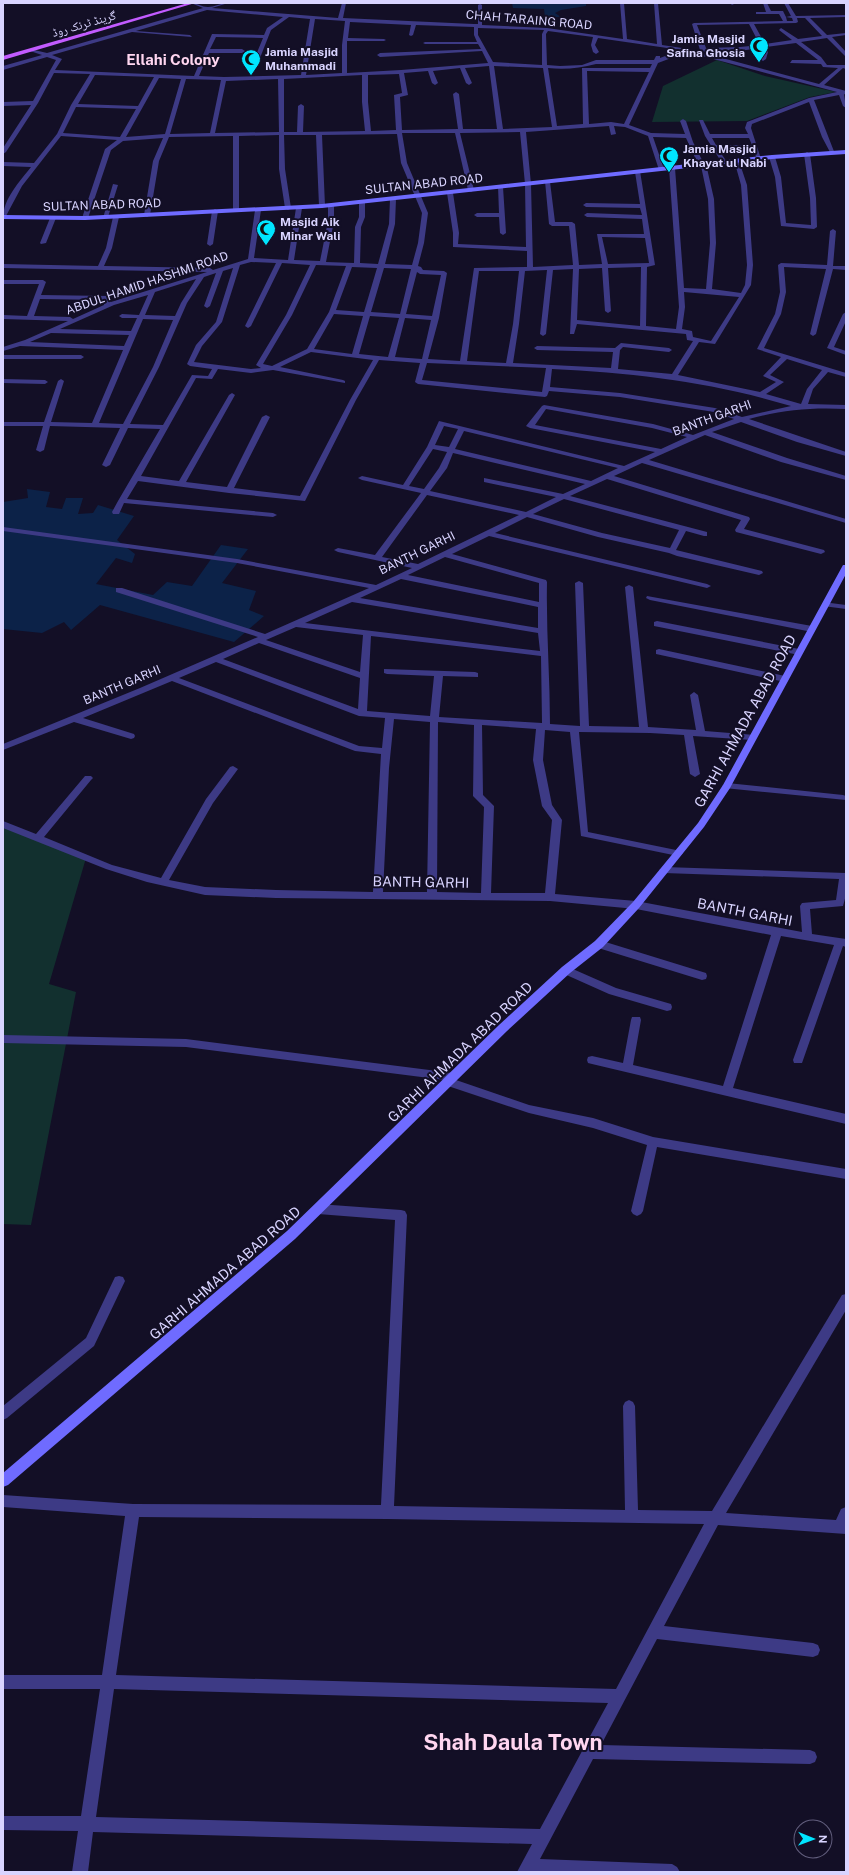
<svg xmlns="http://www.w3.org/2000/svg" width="849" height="1875" viewBox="0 0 849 1875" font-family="'Public Sans','Noto Naskh Arabic',sans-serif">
  <rect width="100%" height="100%" fill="#130f26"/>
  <path fill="#12302f" d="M717 60 765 76 836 92 810 97 747 121 652 122 663 86Z
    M3 824 86 858 49 984 76 992 31 1225 3 1224Z"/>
  <path fill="#0c2248" d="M512 3H586V6L561 10 555 13 561 17H545L544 9 513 8Z
    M27 489 50 492 46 507 62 509 66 498H83L78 514 93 513 98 505 134 516 117 540 135 554 132 563 116 558 96 584 153 595 167 582 192 586 221 545 248 549 222 583 256 591 249 610 264 616 234 642 100 605 71 630 64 622 42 633 3 629V502L28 498Z"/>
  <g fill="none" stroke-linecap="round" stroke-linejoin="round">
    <path fill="#3d3a85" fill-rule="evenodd" d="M191 3C197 3 202 7 208 7 214 7 221 3 228 3L212 8 338 18 342 3H346L343 18 474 24H478V5L480 4 482 5V25L547 28 623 39 620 3H624L627 39 657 44 654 3H658L662 45 689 49 819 84 838 68 823 67 821 64 790 63 792 60H818L796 43 766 47 765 48 768 52 766 59 763 61 760 59 762 52 759 48 740 51 703 52 700 50 692 24 694 23 783 21 779 14H756V12H766L763 3H767L771 11H783L786 17 791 16 784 3H788L796 16 846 15V17L810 18 827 35 846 33V35L832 37 846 52V57L827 38 801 42 821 57 827 65H846V69L843 68 824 85 846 91V95L844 94 846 108 843 106 839 95 814 100 835 154H831L822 137 809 102 752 124 751 128 761 159H757L753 149H718L727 162 722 163 705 136 699 120H703L710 134H748L745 128 747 122 809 98 837 92 687 52 658 63 629 125 651 133 685 134 680 121 683 119 686 121 693 142 703 162 706 164 714 199 716 243 712 289 741 293 745 285 747 265 741 185 734 160 739 161 747 185 753 265 751 285 715 344 699 342 678 375 760 392 776 382 763 376 781 357 757 349 775 314 780 292 778 265 781 263 827 265 830 231 833 229 836 231 833 266H846V270L833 269 816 334 813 336 810 334 826 269 784 267 786 292 781 314 764 348 846 373V377L828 372 813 389 808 404 846 405V409C812 407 781 410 749 419L846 452V456L797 442 741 422 712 432 787 458 846 476V480L781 462 705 435 649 460 846 519V523L642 463 614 476 749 517 750 519 744 529 824 550 825 552 821 554 736 532 735 530 741 520 607 479 570 496 707 532V536H704L686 531 676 550 762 571 763 573 759 575 677 556 669 553 598 537 527 517 495 533 707 584 711 586 707 588 489 536 452 554 546 580 547 582C546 630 550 677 550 724L580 726 575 583 579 581 583 583 589 726 639 727 625 587 629 585 633 587 648 727 696 730 690 695 694 692 698 695 705 731 755 735 756 737 755 739 752 740 693 736 700 774 695 777 690 774 684 735 650 733 579 732 588 832 681 851 683 853 681 855 678 856 581 836 570 732 545 730 543 760 552 805 562 820 555 894 636 901 802 932 800 906 802 903 836 900 839 879 664 873 659 870 664 867 846 873V895L843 906 810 909 812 934 846 939V947L843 946 802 1063H794L793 1060 834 945 781 936 733 1088 846 1114V1124L592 1064 588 1063 587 1060 588 1057 592 1056 623 1063 631 1020 632 1017H640L641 1020 633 1065 723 1086 771 935 636 909 550 901 276 898 205 895 147 882 106 869 3 828V821L36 834 85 776H91L93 778 91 780 44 837 112 865 161 878 206 799 230 767 233 766 238 769 213 803 169 880 205 887 276 890 373 892 381 754 355 751 172 681 83 718 134 734 135 736 134 738 131 739 74 722 3 750V744L140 688 258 637 116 592V588H122L265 634 369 588 237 563 3 531V527L237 559 376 585 412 568 338 552 334 550 338 548 375 555 421 493 362 480 358 478 362 476 403 485 427 447 439 421 624 466 655 452 530 428 526 426 542 406 544 405 653 424 693 435 734 419 714 412 620 397 549 391 547 396 545 397 418 384 415 382 420 363 379 360 356 400 305 501 229 493 138 481 127 499 273 513 277 515 273 517 124 503 119 514H113L112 512 118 501 160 429 128 428 110 465 106 467 102 465 120 428 50 426 44 450 40 452 36 450 43 426H3V422H44L58 381 61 379 64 381 51 422 92 423 123 350 20 346 3 351V347L25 340 68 321 3 319V315L27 316 39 284H3V280H43L46 282 41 295 109 296 112 298 111 302 207 272 3 268V264L98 266 106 248 113 217 116 215 119 217 112 248 104 266 210 268 213 270 248 259 255 210 258 208 261 210 254 258 288 260 296 208 299 206 302 208 294 260 320 261 328 221V206L331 204 334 206V221L326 262 354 263 355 227 359 217V202L362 200 365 202V217L361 227 360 263 378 264 389 224 390 199 393 197 396 199 395 224 385 264 412 265 418 243 422 213 401 163 397 134 322 135 325 206 322 208 319 206 316 135H284L285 169 291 208 288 210 285 208 279 169V135L239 136V210L236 212 233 210V136L169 137 159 161 150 215 147 217 144 215 153 161 163 138 123 141 111 150 88 218 85 220 82 218 105 149 117 140 61 136 22 186 6 216 3 218C3 199 20 181 31 167L3 166V162L34 163 57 134 71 105 90 74 54 73 38 103 6 152 3 154V148L31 105 3 106V102L33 101 56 60 47 57 3 70V66L42 55 30 51V49L47 53 203 8ZM207 10 283 17 267 28 264 35 212 34 194 76 55 70 62 59 52 55 132 32 192 37 190 35 136 31ZM289 17 310 19 301 75 224 77 199 76 209 53H242L245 51 242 49H210L216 37 263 38 251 67 256 68 271 30ZM786 17 792 18 793 21H787ZM797 18H805L822 36 798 39 781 28 779 30 792 40 765 44 754 24 796 23 798 22ZM315 19 345 21 342 45V73L306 75ZM350 22 411 25 409 35 411 36 413 35 416 25 474 27V35L477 42H425L423 43 425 44H478L481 49 380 53 377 55 380 57 482 51 488 63 401 70 347 73V41H384L386 40 384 39 348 38ZM749 24 760 45 740 47 706 48 697 25ZM478 28 544 30 542 34V65L493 62 478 35ZM548 31 593 37 591 45 593 52 596 54 599 52 595 45 598 38 681 50 660 58V56H656L654 60H596L582 65 560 66 547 65 546 34ZM596 64H652L650 68H582L583 124 557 126 548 68C565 70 580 68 596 64ZM489 66 497 129H463L459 94 456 92 453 94 458 129 402 130 400 97 408 95 404 73 428 71 432 83 435 85 438 83 433 71 460 68 466 83 469 85 472 83 465 68ZM494 66 543 68 552 127 503 129ZM587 71 649 72 624 124 611 122 589 124ZM399 74 402 93 394 95 396 130 371 131 368 102V75ZM95 75 154 77 138 106 78 104ZM362 75V102L365 131 303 132 304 106 301 104 298 106 297 132H284V79ZM159 78 181 79 165 134 126 137ZM186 79 221 80 210 133 170 134ZM278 79 279 132 215 133 226 81ZM76 107 136 109 120 137 63 133ZM609 126 611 135 616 134 614 126 625 127 648 136 659 170 664 169 653 137 686 138 698 164 701 166 708 199 710 243 706 289 684 288 675 168 672 166 669 168 679 307 676 329 646 326 647 267 655 265 640 171 635 172 640 204 586 203 583 205 586 207 640 208 642 215 587 213 584 215 587 217 642 219 644 234H597L602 264 579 265 575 224 572 222H555L550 182 545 181 549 224 552 226H569L573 265 533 267 531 184 526 132ZM520 132 525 184 526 247 458 244 459 233 453 193 450 191 447 193 453 233V247L527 251V267L474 268 460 361 428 359 439 318 447 273 444 271 423 270 421 267 418 266 424 243 428 213 407 163 402 133H455L468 190 471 192 474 190 460 133ZM712 138H749L752 145H716ZM602 237 645 238 649 263 608 264ZM251 262 276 263 245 326 248 328 251 326 282 263 310 265 286 315 256 365 261 368 251 369 194 362 202 346 222 322 240 265ZM316 265 346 266 329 312 307 349 272 366 263 364 292 315ZM352 267 377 268 364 312 336 310ZM641 267 640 326 577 320 579 269 602 268 605 311 608 313 611 311 608 268ZM233 268 216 322 196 345 187 364 190 366 212 369 208 376 192 375 163 425 130 424 159 367 187 303 204 277 216 273 204 306 207 308 210 306 223 271ZM384 268 411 269 400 314 371 312ZM573 269 570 334H574L577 324 686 334 687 340 693 341 672 374 618 369 620 350 623 347 669 352 672 350 669 348 621 343 615 348 537 346 534 348 537 350 613 352 611 368 513 363 519 324 525 271 547 270 540 334 543 336 546 334 553 270ZM479 271H519L513 324 506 363 467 361ZM417 272 420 274 441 275 432 316 406 314ZM196 279 181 303 175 316 145 315 155 292ZM684 292 739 297 711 341 693 337 692 331 682 329 685 307ZM148 295 139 315 122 314 119 316 122 318H137L131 331 60 329 114 305ZM40 299 105 300 104 305 73 319 70 317 34 316ZM334 314 363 316 352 354 314 349ZM370 316 399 318 388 357 359 354ZM405 318 431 320 422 359 395 357ZM143 319 173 320 153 367 123 424 99 423ZM51 333 129 335 124 346 30 342ZM311 352 373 360 350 400 300 496 234 488 270 417 266 415 262 417 227 487 186 482 235 395 232 393 229 395 179 481 141 476 196 378 212 379 218 369 251 373 273 370 345 383V381L343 380 280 367ZM787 359 822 370 807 389 801 404 766 394 784 382 770 375ZM427 363 546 368 542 392 422 380ZM552 369C636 373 711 382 791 406L742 417 715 408 620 393 550 387ZM546 409 652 428 687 437 661 449 535 425ZM444 426 458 429 449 447 435 445ZM464 431 618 468 591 481 455 449ZM433 449 447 452 439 468 424 489 409 486ZM453 453 585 484 563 494 484 478V482L556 497 526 512 430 491 447 468ZM427 495 519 515 418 564 382 557ZM564 499 679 530 670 548 602 533 533 514ZM445 557 539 583V602L408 575ZM401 579 538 607V628L360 598ZM352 602 538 633 540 651 305 623ZM296 627 363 635 360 672 266 640ZM371 636 541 656 542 723 439 717 443 676 478 677V673L475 672 384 669V673L387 674 434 676 430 716 367 711ZM259 643 360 678 358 709 223 659ZM216 662 359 716 385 718 382 748 359 746 179 678ZM394 719 430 722 427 892H383L389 768ZM438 722 474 725 473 796 484 807 481 893 437 892ZM482 725 536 729 533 760 542 806 552 820 545 893H491L494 806 483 795Z
      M730 3H734V4L732 5Z
      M807 152 810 154 816 198 817 227 814 229 781 226 775 177 769 157 772 155 775 157 781 177 786 223 811 225 810 198 804 154Z
      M113 184 118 185 108 217 103 218Z
      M498 186 503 187 506 233 503 235 500 233 499 217H477L474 215 477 213H499Z
      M215 209 218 211 213 244 210 246 207 244 212 211Z
      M53 216 56 218 46 243 41 244 40 243 50 218Z
      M846 312V321L834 347 846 351V355L827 348 843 314Z
      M3 355H81L84 357 81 359H3Z
      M3 379 45 380 48 382 45 384 3 383Z
      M647 596 812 626 816 629 812 632 650 600 646 598Z
      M823 602 846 605V609L823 606Z
      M657 621 799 649 803 652 799 655 654 626V622Z
      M659 649 785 676 789 679 785 682 656 654V650Z
      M727 783 843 795 846 796V800L724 788 722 786Z
      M599 940 706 973 707 976 706 979 702 980 595 947 594 944 595 941Z
      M566 966 616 988 671 1004 672 1007 671 1010 667 1011 609 994 562 973 561 970 562 967Z
      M3 1035 186 1039 453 1073 457 1074 458 1077 456 1080 529 1105 593 1118 653 1137 846 1169V1179L657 1147 643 1211 641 1214 637 1216 633 1214 631 1211 647 1145 593 1128 529 1113 445 1085V1080L186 1047 3 1043Z
      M318 1204 401 1210 405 1211 407 1215 394 1506 625 1510 623 1406 625 1402 629 1400 633 1402 635 1406 638 1510 712 1511 842 1295 846 1294V1310L726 1513 836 1520 841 1509 846 1507V1534L718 1525 664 1626 813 1643 818 1645 820 1650 818 1655 813 1657 657 1639 601 1745 810 1750 815 1752 817 1757 815 1762 810 1764 593 1759 540 1859 672 1864 677 1867 680 1872H517L532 1844 93 1832 88 1872H72L78 1831 3 1830V1816H81L100 1689H3V1675H102L125 1516 3 1507V1495L133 1504 381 1505 395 1220 318 1214 314 1212 312 1209 314 1206ZM139 1517 387 1519 704 1524 616 1689 116 1675ZM114 1689 608 1703 540 1829 96 1817Z
      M119 1276 123 1277 125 1281 94 1346 7 1418 3 1420V1406L86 1338 115 1277Z"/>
    <path fill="#6f6bff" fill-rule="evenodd" d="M846 150V154L772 159 322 208 85 220 3 219V215L85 216 322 204 772 155Z
      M843 565H846V574L730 788 704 827 639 908 603 947 570 973 507 1031 295 1239 8 1485 3 1487V1473L287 1231 499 1025 562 967 595 941 633 902 698 823 723 785Z"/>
    <path fill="#c25bff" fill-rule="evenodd" d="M188 3H195L3 60V56Z"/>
  </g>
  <defs>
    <symbol id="mosque-pin" viewBox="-11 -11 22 30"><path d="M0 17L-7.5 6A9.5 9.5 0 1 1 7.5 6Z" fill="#00e5ff" stroke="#130f26"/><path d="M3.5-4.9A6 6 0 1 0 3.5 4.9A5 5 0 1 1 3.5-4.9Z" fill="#111"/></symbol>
  </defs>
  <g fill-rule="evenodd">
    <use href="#mosque-pin" x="748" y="35" width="22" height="30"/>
    <use href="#mosque-pin" x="240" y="48" width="22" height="30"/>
    <use href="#mosque-pin" x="658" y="145" width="22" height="30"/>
    <use href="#mosque-pin" x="255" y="218" width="22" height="30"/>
  </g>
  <g text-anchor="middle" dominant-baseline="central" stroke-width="4" stroke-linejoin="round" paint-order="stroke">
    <g font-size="12" fill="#d9d4ff" stroke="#130f26">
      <text transform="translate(529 20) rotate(5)">CHAH TARAING ROAD</text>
      <text transform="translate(84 24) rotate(-16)">گرینڈ ٹرنک روڈ</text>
      <text transform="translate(424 184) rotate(-6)">SULTAN ABAD ROAD</text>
      <text transform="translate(102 205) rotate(-2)">SULTAN ABAD ROAD</text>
      <text transform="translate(147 283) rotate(-19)">ABDUL HAMID HASHMI ROAD</text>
      <text transform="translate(712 418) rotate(-20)">BANTH GARHI</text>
      <text transform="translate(417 553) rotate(-26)">BANTH GARHI</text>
      <text transform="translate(122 685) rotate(-23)">BANTH GARHI</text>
    </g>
    <g font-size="12" font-weight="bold" fill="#d9d4ff" stroke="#130f26" text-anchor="start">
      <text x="745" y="39" text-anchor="end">Jamia Masjid<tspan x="745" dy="14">Safina Ghosia</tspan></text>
      <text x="265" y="52">Jamia Masjid<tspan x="265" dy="14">Muhammadi</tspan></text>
      <text x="683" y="149">Jamia Masjid<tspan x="683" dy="14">Khayat ul Nabi</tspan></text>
      <text x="280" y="222">Masjid Aik<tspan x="280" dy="14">Minar Wali</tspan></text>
    </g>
    <g font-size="14" fill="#d9d4ff" stroke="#130f26">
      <text transform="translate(745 721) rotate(-61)">GARHI AHMADA ABAD ROAD</text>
      <text transform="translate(421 882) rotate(1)">BANTH GARHI</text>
      <text transform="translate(745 912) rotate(11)">BANTH GARHI</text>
      <text transform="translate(460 1052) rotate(-44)">GARHI AHMADA ABAD ROAD</text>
      <text transform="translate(225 1273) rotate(-41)">GARHI AHMADA ABAD ROAD</text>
    </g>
    <g font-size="15" font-weight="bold" fill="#ffd6f0" stroke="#130f26">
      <text x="173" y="59">Ellahi Colony</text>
    </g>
    <g font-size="22" font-weight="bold" fill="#ffd6f0" stroke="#130f26">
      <text x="513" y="1742">Shah Daula Town</text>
    </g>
  </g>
  <rect width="849" height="1875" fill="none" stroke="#d9d4ff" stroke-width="8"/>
  <g transform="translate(813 1839) rotate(91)"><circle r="19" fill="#130f26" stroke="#625e7d"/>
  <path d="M0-3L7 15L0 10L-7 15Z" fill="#00e5ff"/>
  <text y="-6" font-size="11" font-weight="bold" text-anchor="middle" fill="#d9d4ff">N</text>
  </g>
</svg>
